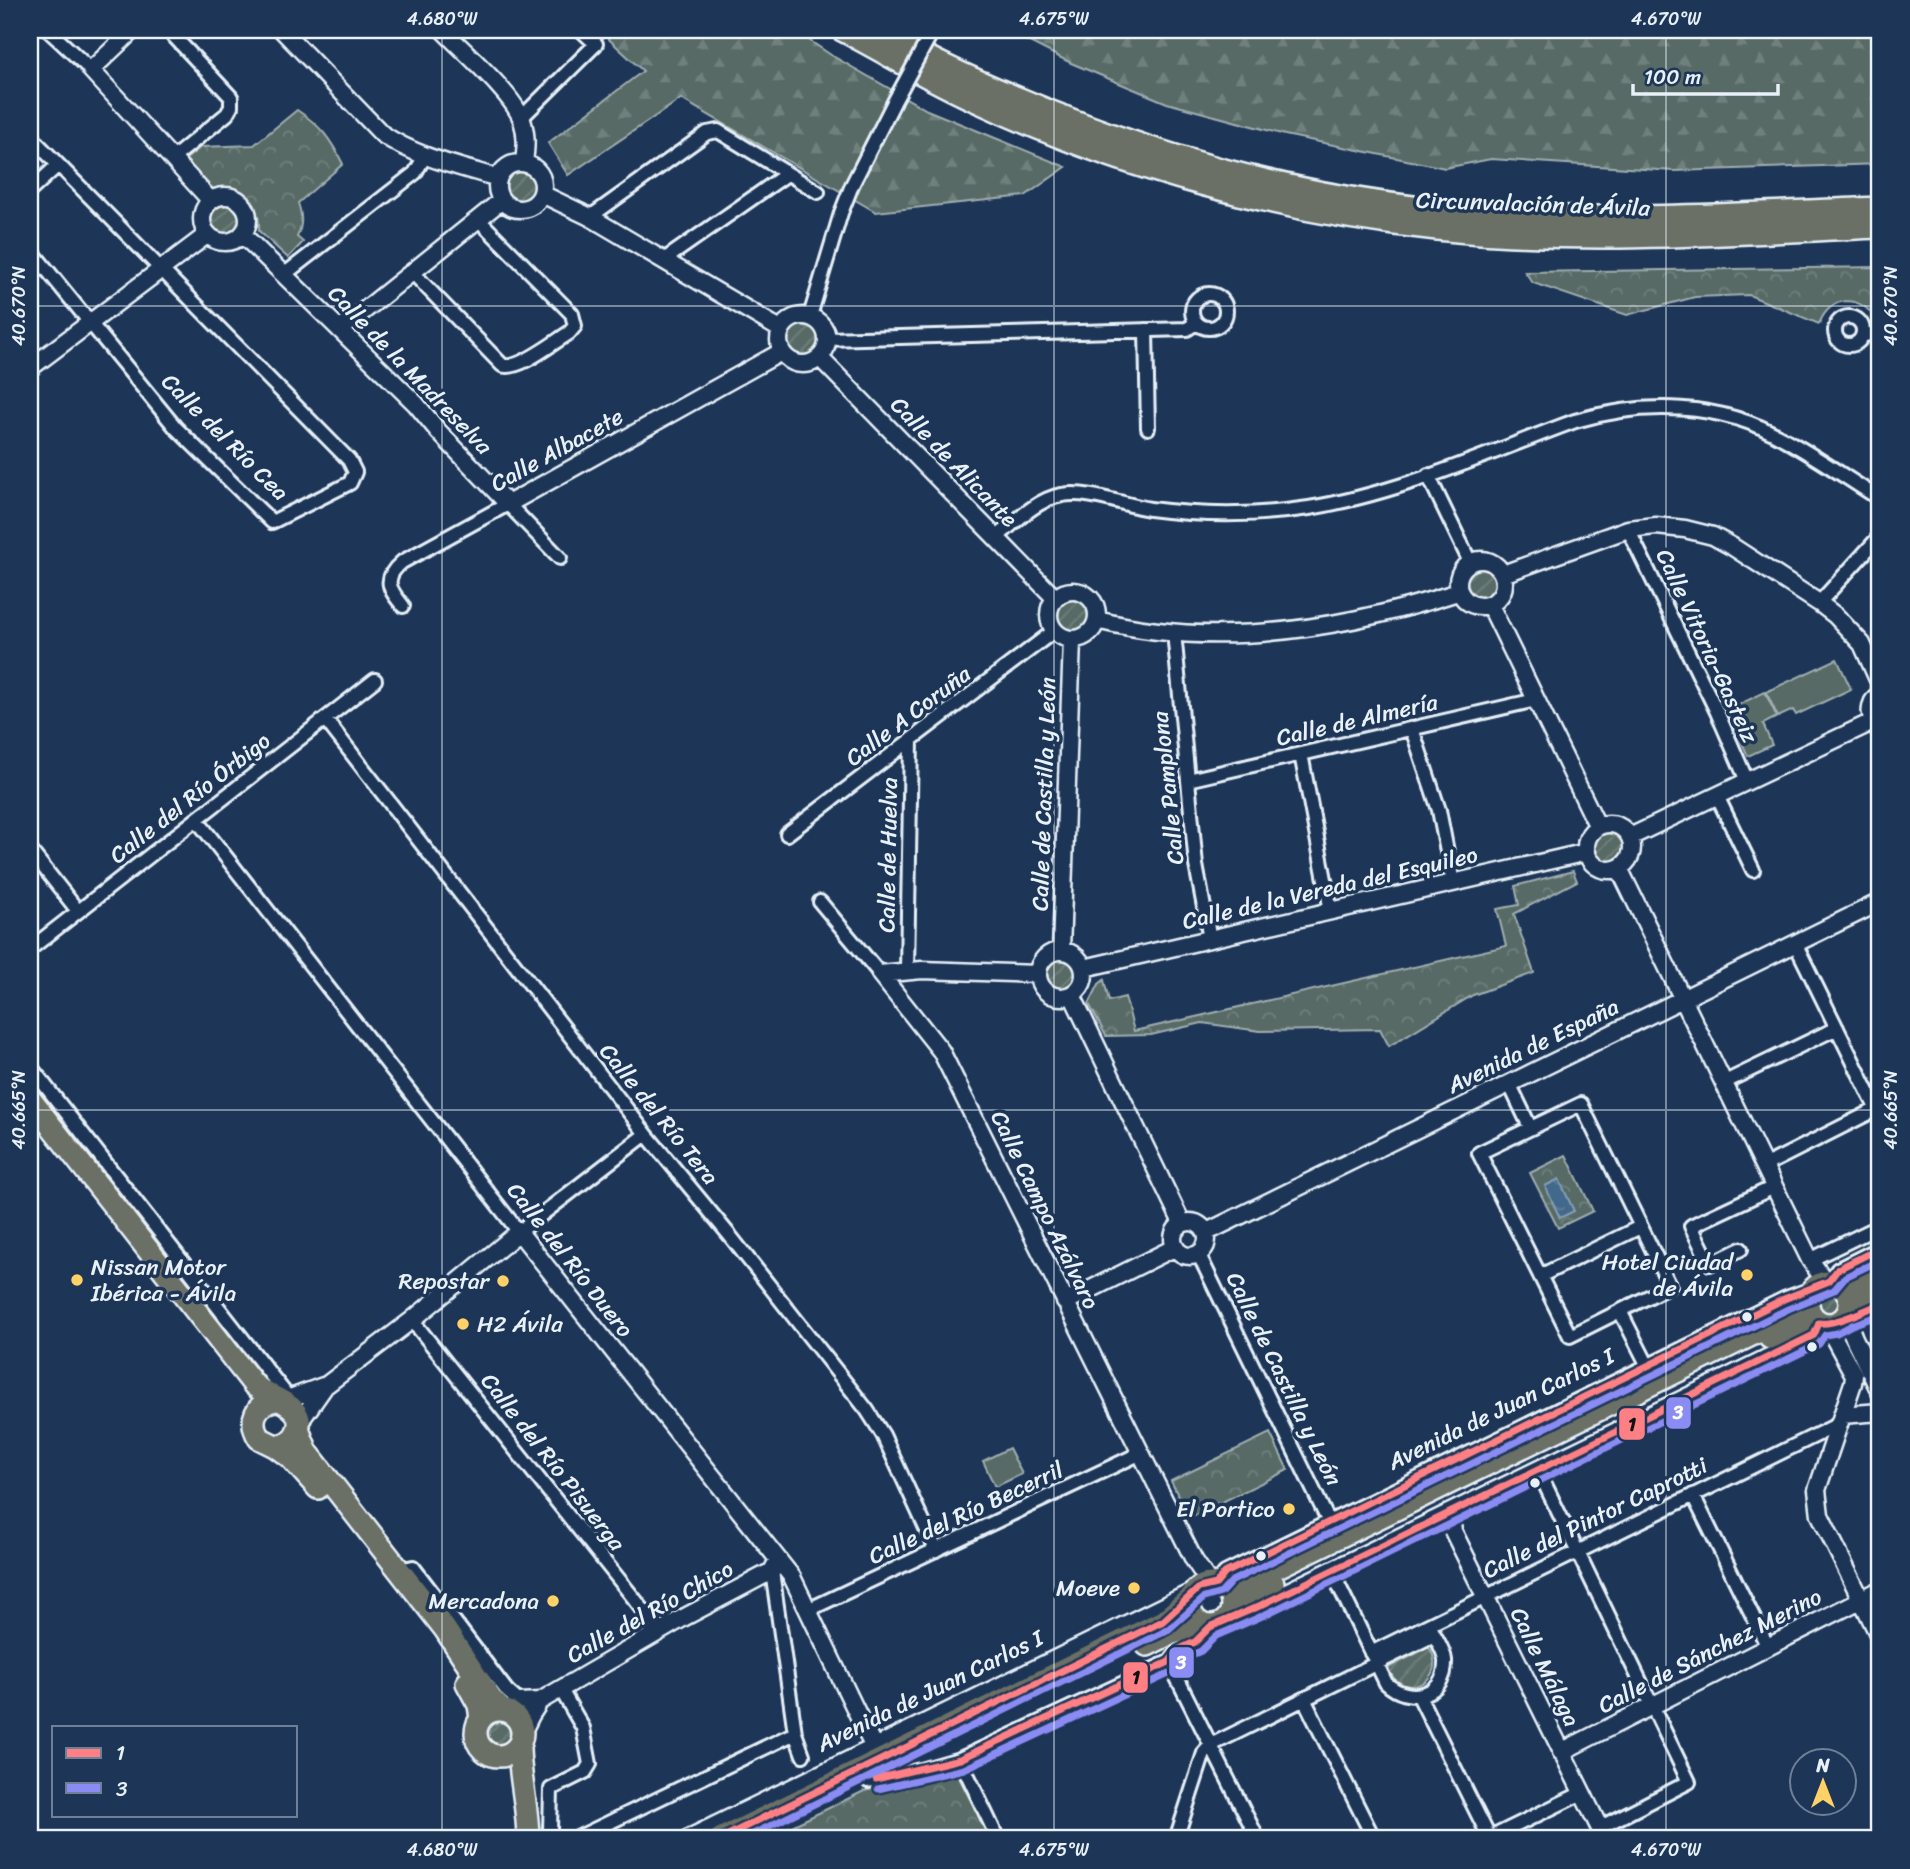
<svg xmlns="http://www.w3.org/2000/svg" width="1910" height="1869" viewBox="0 0 1910 1869" font-family="Sriracha,sans-serif">
  <defs>
    <pattern id="forest-firs" width="22" height="20" patternUnits="userSpaceOnUse" patternTransform="scale(1.75)"><rect width="22" height="20" fill="#586b66"/><path d="M5 1l3.5 6h-7zM16 11l3.5 6h-7z" fill="#70817d"/></pattern>
    <pattern id="park-crowns" width="20" height="18" patternUnits="userSpaceOnUse" patternTransform="scale(1.75)"><rect width="20" height="18" fill="#586b66"/><path d="M2 6a3 3 0 1 1 6 0M12 15a3 3 0 1 1 6 0" fill="none" stroke="#70817d"/></pattern>
    <pattern id="garden-furrows" width="10" height="10" patternUnits="userSpaceOnUse" patternTransform="scale(1.75)"><rect width="10" height="10" fill="#586b66"/><path d="M-1 1l2-2M0 10L10 0M9 11l2-2" fill="none" stroke="#70817d"/></pattern>
    <pattern id="water-ripples" width="26" height="14" patternUnits="userSpaceOnUse" patternTransform="scale(1.75)"><rect width="26" height="14" fill="#43698b"/><path d="M2 4q2-2 4 0t4 0M15 11q2-2 4 0t4 0" fill="none" stroke="#5e7f9c"/></pattern>
  </defs>
  <rect width="100%" height="100%" fill="#1d3557"/>
  <filter id="ink" filterUnits="userSpaceOnUse"><feTurbulence type="fractalNoise" baseFrequency=".0143" numOctaves="2"/><feDisplacementMap in="SourceGraphic" scale="14" xChannelSelector="R" yChannelSelector="G"/><feConvolveMatrix kernelMatrix="1 2 1 2 8 2 1 2 1" color-interpolation-filters="sRGB"/></filter>
  <g filter="url(#ink)">
    <path fill="url(#forest-firs)" stroke="#a0aeaf" stroke-width="2" d="M599 30H794L831 55 927 110 1066 167 1025 196 876 212 681 99 568 175 548 143 643 71Z
      M1006 30H1880V164L1674 171 1491 159 1445 168 1285 135 1167 103 1071 63Z"/>
    <path fill="url(#park-crowns)" stroke="#a0aeaf" stroke-width="2" d="M297 110C321 126 330 138 343 164L298 203C302 215 303 225 297 237L303 242 288 258 259 231C260 216 254 193 236 191 229 190 221 192 213 192L185 160 201 147 254 145Z
      M1880 267V318L1876 319C1859 294 1831 295 1819 324L1749 295 1695 297 1627 315 1533 283 1525 272Z
      M1573 871 1577 881 1514 914 1534 973 1473 995 1389 1046 1380 1029 1260 1031 1202 1023 1151 1035 1106 1036 1089 1004 1099 984 1104 980 1109 1001 1125 997 1134 1031 1506 946 1497 909 1519 905 1515 886Z
      M1566 1155 1593 1211 1558 1228 1530 1173Z
      M1270 1433 1288 1470 1189 1518 1171 1481Z
      M955 1770 991 1839H765L864 1791Z"/>
    <path fill="url(#garden-furrows)" stroke="#a0aeaf" stroke-width="2" d="M505 186a15 15 0 1 1 30 0a15 15 0 1 1-30 0Z
      M210 218a15 15 0 1 1 30 0a15 15 0 1 1-30 0Z
      M783 340a19 19 0 1 1 38 0a19 19 0 1 1-38 0Z
      M1463 583a18 18 0 1 1 36 0a18 18 0 1 1-36 0Z
      M1054 615a18 18 0 1 1 36 0a18 18 0 1 1-36 0Z
      M1591 847a18 18 0 1 1 36 0a18 18 0 1 1-36 0Z
      M1043 974a18 18 0 1 1 36 0a18 18 0 1 1-36 0Z
      M1815 1303a14 14 0 1 1 28 0a14 14 0 1 1-28 0Z
      M1429 1647C1450 1680 1402 1704 1388 1668Z
      M485 1734a15 15 0 1 1 30 0a15 15 0 1 1-30 0Z"/>
    <path fill="#586b66" stroke="#a0aeaf" stroke-width="2" d="M1837 659 1851 689 1796 715 1793 710 1778 717 1766 692Z
      M1765 692 1777 717 1763 724 1772 745 1748 756 1727 710Z
      M1009 1448 1022 1474 995 1487 983 1461Z"/>
    <path fill="url(#water-ripples)" stroke="#859fb7" stroke-width="2" d="M1559 1179 1574 1211 1560 1218 1545 1186Z"/>
    <g fill="none" stroke-linecap="round" stroke-linejoin="round">
      <defs>
        <path id="street" d="M48 30 91 70
          M168 30 231 97V107L227 114 172 159
          M521 118 596 44 581 30
          M30 136 349 460 355 472 350 483 272 522 176 428 30 249
          M30 191 58 165
          M590 217 707 133 718 131 818 192
          M664 260 787 174
          M412 272 502 365C517 372 554 342 569 333L575 326 572 314 478 219
          M285 274 415 173 425 156
          M1192 311a17 17 0 1 1 34 0a17 17 0 1 1-34 0Z
          M810 316 841 213 852 185 894 102
          M1835 331a14 14 0 1 1 28 0a14 14 0 1 1-28 0Z
          M1146 330 1148 428
          M1863 335 1880 333
          M827 339 1187 329 1196 323
          M1428 475 1470 562
          M1628 529 1717 712 1747 781
          M996 538C1015 522 1037 499 1062 495 1087 490 1124 505 1150 509 1203 516 1257 516 1309 508 1401 493 1488 453 1575 421 1644 401 1720 402 1784 439 1817 457 1848 479 1880 499
          M1819 603 1880 536
          M403 606C389 589 382 579 402 562L508 504 560 558
          M1174 632 1196 865 1210 939
          M325 719 646 1134 731 1237 867 1410 883 1435 936 1550
          M1412 729 1439 810 1453 883
          M1301 754 1331 911
          M1188 780 1536 700
          M1717 796 1753 870
          M197 820 519 1232 646 1134
          M787 834 1054 631
          M30 850 78 911
          M820 902 880 974
          M1795 943 1880 1116
          M30 949 375 680
          M907 971 911 740
          M30 1066 292 1402
          M1509 1083 1530 1127
          M1723 1083 1837 1028
          M1581 1104 1670 1286 1570 1336 1479 1153Z
          M1764 1166 1877 1109
          M1741 1249 1710 1264 1691 1226 1774 1187
          M1199 1255 1329 1522
          M1810 1260 1880 1226
          M1540 1276 1640 1227
          M1829 1281 1838 1269 1880 1248
          M1620 1311 1648 1366
          M1848 1315 1862 1312 1880 1304
          M412 1320 660 1631
          M1538 1470 1689 1782 1599 1828
          M1693 1495 1768 1647
          M399 1570 413 1567 507 1691 524 1706
          M772 1571 795 1733 803 1755
          M1327 1573 1338 1584 1386 1683C1409 1705 1447 1696 1445 1660 1444 1649 1435 1638 1431 1628
          M1216 1584 1225 1573 1784 1299 1814 1288
          M808 1610 1141 1453
          M1371 1653 1839 1424
          M1169 1662 1258 1839
          M1419 1696 1490 1839
          M1304 1699 1374 1839
          M960 1759 998 1839
          M868 1781 925 1769 960 1759 1169 1662C1180 1647 1197 1640 1210 1627
          M553 1839 550 1831 551 1789 585 1772 590 1764 583 1728 560 1688
          M575 1839 795 1733
          M1176 1839 1204 1753 1211 1745 1434 1635
          M1488 1839 1582 1793"/>
        <path id="secondary" d="M133 30 91 70 211 201
          M282 30 382 134C416 157 458 166 498 178
          M443 30C463 51 513 94 522 120 527 135 526 147 524 163
          M497 186a23 23 0 1 1 46 0a23 23 0 1 1-46 0Z
          M542 194 590 217 780 329
          M202 219a23 23 0 1 1 46 0a23 23 0 1 1-46 0Z
          M242 234 416 404 439 432 508 504 781 352
          M779 340a24 24 0 1 1 48 0a24 24 0 1 1-48 0Z
          M340 330 502 200
          M820 358 1055 598
          M30 368 208 234
          M1458 583a23 23 0 1 1 46 0a23 23 0 1 1-46 0Z
          M1503 574 1628 529 1656 526 1685 529 1713 536 1733 547 1819 603 1836 616 1862 644 1880 684
          M1049 615a24 24 0 1 1 48 0a24 24 0 1 1-48 0Z
          M1490 605 1598 827
          M1097 620C1216 650 1344 629 1458 592
          M1880 693C1866 705 1869 719 1880 731
          M1586 847a23 23 0 1 1 46 0a23 23 0 1 1-46 0Z
          M1630 837 1872 722
          M1619 868 1810 1260 1826 1282
          M1038 974a23 23 0 1 1 46 0a23 23 0 1 1-46 0Z
          M1061 951 1072 640
          M1084 968 1587 852
          M880 974 941 1051 1194 1560 1210 1584
          M880 974 922 970 1037 974
          M1072 995 1182 1223
          M1173 1239a17 17 0 1 1 34 0a17 17 0 1 1-34 0Z
          M1207 1232 1880 902
          M1065 1302 1174 1248
          M1846 1317 1854 1338 1880 1392
          M1827 1325 1854 1375 1853 1383 1817 1490 1820 1515 1880 1638
          M282 1401 323 1386
          M1842 1415 1880 1412
          M299 1423 325 1386 412 1320 519 1232 792 1577 874 1748
          M1450 1513 1453 1531 1605 1839
          M1223 1623 1814 1335 1819 1323
          M508 1711 520 1702 540 1701
          M522 1733 531 1715 540 1701 683 1618 772 1571 778 1560
          M1561 1752 1880 1590
          M687 1839 1188 1594"/>
        <path id="highway" d="M842 30C888 54 933 82 981 103 1123 169 1281 213 1437 229 1584 245 1733 233 1880 227
          M878 30C923 57 971 79 1020 99 1175 165 1342 208 1511 215 1634 221 1757 213 1880 208
          M30 1099 254 1385C269 1399 309 1404 297 1432 293 1441 285 1445 275 1446L259 1438C248 1420 256 1403 276 1400
          M1808 1303a21 21 0 1 1 42 0a21 21 0 1 1-42 0Z
          M1840 1284 1880 1271
          M1851 1307 1880 1285
          M1770 1338 1816 1321
          M298 1429 307 1452 445 1629 491 1699 502 1710
          M275 1446 290 1457 318 1488
          M1190 1605a21 21 0 1 1 42 0a21 21 0 1 1-42 0Z
          M1223 1587 1251 1580 1782 1320 1808 1299
          M1233 1606 1273 1583
          M1147 1645 1169 1634 1202 1625
          M467 1683 479 1705 481 1719
          M476 1733a23 23 0 1 1 46 0a23 23 0 1 1-46 0Z
          M519 1745C519 1777 528 1807 528 1839
          M720 1839 1163 1621 1191 1597"/>
      </defs>
      <use href="#street" stroke="#e8f1f8" stroke-width="18"/>
      <use href="#secondary" stroke="#e8f1f8" stroke-width="21"/>
      <use href="#highway" stroke="#e8f1f8" stroke-width="26"/>
      <use href="#street" stroke="#1d3557" stroke-width="12"/>
      <use href="#secondary" stroke="#1d3557" stroke-width="16"/>
      <use href="#highway" stroke="#6b7065" stroke-width="21"/>
      <defs>
        <path id="street-bridge" d="M894 102 933 30"/>
      </defs>
      <use href="#street-bridge" stroke="#e8f1f8" stroke-width="18" stroke-linecap="butt"/>
      <use href="#street-bridge" stroke="#1d3557" stroke-width="12"/>
      <defs>
        <path id="bus-1" d="M876 1779 960 1759 1169 1662 1178 1650 1195 1642 1210 1627 1255 1608 1814 1335 1819 1323C1832 1326 1866 1310 1880 1304
          M720 1839 1163 1621 1199 1588 1216 1584 1225 1573 1784 1299 1829 1281 1838 1269 1880 1248"/>
        <path id="bus-2" d="M878 1789 964 1769 1173 1672 1185 1658 1201 1651 1216 1636 1260 1617 1819 1344 1825 1335 1837 1333 1852 1325 1880 1315
          M743 1839 1168 1630 1204 1598 1221 1593 1232 1581 1788 1309 1834 1290 1845 1277 1880 1260"/>
      </defs>
      <use href="#bus-1" stroke="#1d3557" stroke-width="12"/>
      <use href="#bus-2" stroke="#1d3557" stroke-width="12"/>
      <use href="#bus-1" stroke="#ff8084" stroke-width="7"/>
      <use href="#bus-2" stroke="#8a8cf4" stroke-width="7"/>
    </g>
  </g>
  <path fill="none" stroke="#e8f1f8" stroke-width="2" stroke-opacity="0.45" d="M442 30V1839M1054 30V1839M1666 30V1839M30 306H1880M30 1110H1880"/>
  <g fill="#ffd166" stroke="#1d3557" stroke-width="2.5">
    <circle cx="1747" cy="1275" r="7"/>
    <circle cx="77" cy="1280" r="7"/>
    <circle cx="503" cy="1281" r="7"/>
    <circle cx="463" cy="1324" r="7"/>
    <circle cx="1289" cy="1509" r="7"/>
    <circle cx="1134" cy="1588" r="7"/>
    <circle cx="553" cy="1601" r="7"/>
  </g>
  <g fill="#e8f1f8" stroke="#1d3557" stroke-width="2.5">
    <circle cx="1747" cy="1317" r="6"/>
    <circle cx="1812" cy="1347" r="6"/>
    <circle cx="1535" cy="1483" r="6"/>
    <circle cx="1261" cy="1556" r="6"/>
  </g>
  <g text-anchor="middle" dominant-baseline="central" stroke-width="7" stroke-linejoin="round" paint-order="stroke">
    <g font-size="23" fill="#e8f1f8" stroke="#1d3557">
      <text transform="translate(1533 204) rotate(2)">Circunvalación de Ávila</text>
      <text transform="translate(410 370) rotate(46)">Calle de la Madreselva</text>
      <text transform="translate(225 437) rotate(45)">Calle del Río Cea</text>
      <text transform="translate(557 450) rotate(-29)">Calle Albacete</text>
      <text transform="translate(954 462) rotate(46)">Calle de Alicante</text>
      <text transform="translate(1707 646) rotate(65)">Calle Vitoria-Gasteiz</text>
      <text transform="translate(908 716) rotate(-37)">Calle A Coruña</text>
      <text transform="translate(1357 720) rotate(-13)">Calle de Almería</text>
      <text transform="translate(1168 788) rotate(-96)">Calle Pamplona</text>
      <text transform="translate(1044 794) rotate(-88)">Calle de Castilla y León</text>
      <text transform="translate(190 798) rotate(-38)">Calle del Río Órbigo</text>
      <text transform="translate(888 855) rotate(-89)">Calle de Huelva</text>
      <text transform="translate(1330 888) rotate(-13)">Calle de la Vereda del Esquileo</text>
      <text transform="translate(1533 1046) rotate(-26)">Avenida de España</text>
      <text transform="translate(659 1114) rotate(51)">Calle del Río Tera</text>
      <text transform="translate(1045 1210) rotate(64)">Calle Campo Azálvaro</text>
      <text transform="translate(570 1260) rotate(52)">Calle del Río Duero</text>
      <text transform="translate(1284 1379) rotate(64)">Calle de Castilla y León</text>
      <text transform="translate(1501 1409) rotate(-26)">Avenida de Juan Carlos I</text>
      <text transform="translate(553 1462) rotate(52)">Calle del Río Pisuerga</text>
      <text transform="translate(966 1513) rotate(-25)">Calle del Río Becerril</text>
      <text transform="translate(1595 1518) rotate(-26)">Calle del Pintor Caprotti</text>
      <text transform="translate(650 1612) rotate(-29)">Calle del Río Chico</text>
      <text transform="translate(1710 1651) rotate(-27)">Calle de Sánchez Merino</text>
      <text transform="translate(1545 1667) rotate(64)">Calle Málaga</text>
      <text transform="translate(930 1691) rotate(-26)">Avenida de Juan Carlos I</text>
    </g>
    <g font-size="23" fill="#e8f1f8" stroke="#1d3557" text-anchor="end">
      <text x="1733" y="1262">Hotel Ciudad<tspan x="1733" dy="26">de Ávila</tspan></text>
      <text x="91" y="1267" text-anchor="start">Nissan Motor<tspan x="91" dy="26">Ibérica - Ávila</tspan></text>
      <text x="489" y="1281">Repostar</text>
      <text x="477" y="1324" text-anchor="start">H2 Ávila</text>
      <text x="1275" y="1509">El Portico</text>
      <text x="1120" y="1588">Moeve</text>
      <text x="539" y="1601">Mercadona</text>
    </g>
  </g>
  <g stroke="#1d3557" stroke-width="2.5">
    <rect x="1665" y="1396" width="27" height="34" rx="7" fill="#8a8cf4"/>
    <rect x="1618" y="1407" width="28" height="34" rx="7" fill="#ff8084"/>
    <rect x="1168" y="1646" width="27" height="33" rx="7" fill="#8a8cf4"/>
    <rect x="1122" y="1661" width="27" height="33" rx="7" fill="#ff8084"/>
  </g>
  <g font-size="19" text-anchor="middle" font-weight="bold" fill="#fff">
    <text x="1678" y="1419">3</text>
    <text x="1181" y="1669">3</text>
  </g>
  <g font-size="19" text-anchor="middle" font-weight="bold" fill="#111">
    <text x="1632" y="1431">1</text>
    <text x="1136" y="1684">1</text>
  </g>
  <rect width="1910" height="1869" fill="none" stroke="#1d3557" stroke-width="77"/>
  <rect x="52" y="1726" width="245" height="91" fill="#1d3557" stroke="#6e8097" stroke-width="2"/>
  <rect x="66" y="1748" width="35" height="10" fill="#ff8084" stroke="#6e8097" stroke-width="2"/>
  <text x="116" y="1760" font-size="21" fill="#e8f1f8">1</text>
  <rect x="66" y="1783" width="35" height="10" fill="#8a8cf4" stroke="#6e8097" stroke-width="2"/>
  <text x="116" y="1796" font-size="21" fill="#e8f1f8">3</text>
  <g transform="translate(1823 1782)"><circle r="33" fill="#1d3557" stroke="#6e8097" stroke-width="2"/>
  <path d="M0-5L12 26L0 18L-12 26Z" fill="#ffd166"/>
  <text y="-10" font-size="19" font-weight="bold" text-anchor="middle" fill="#e8f1f8">N</text>
  </g>
  <path d="M1633 84v10h145v-10" fill="none" stroke="#e8f1f8" stroke-width="3.5"/>
  <text x="1644" y="84" font-size="21" fill="#e8f1f8" stroke="#1d3557" stroke-width="5" paint-order="stroke">100 m</text>
  <rect x="38" y="38" width="1833" height="1792" fill="none" stroke="#e8f1f8" stroke-width="2.5"/>
  <g font-size="18" text-anchor="middle" fill="#e8f1f8">
    <text x="442" y="25">4.680°W</text>
    <text x="1054" y="25">4.675°W</text>
    <text x="1666" y="25">4.670°W</text>
    <text transform="translate(19 306) rotate(-90)" y="6">40.670°N</text>
    <text transform="translate(1891 306) rotate(-90)" y="6">40.670°N</text>
    <text transform="translate(19 1110) rotate(-90)" y="6">40.665°N</text>
    <text transform="translate(1891 1110) rotate(-90)" y="6">40.665°N</text>
    <text x="442" y="1856">4.680°W</text>
    <text x="1054" y="1856">4.675°W</text>
    <text x="1666" y="1856">4.670°W</text>
  </g>
</svg>
